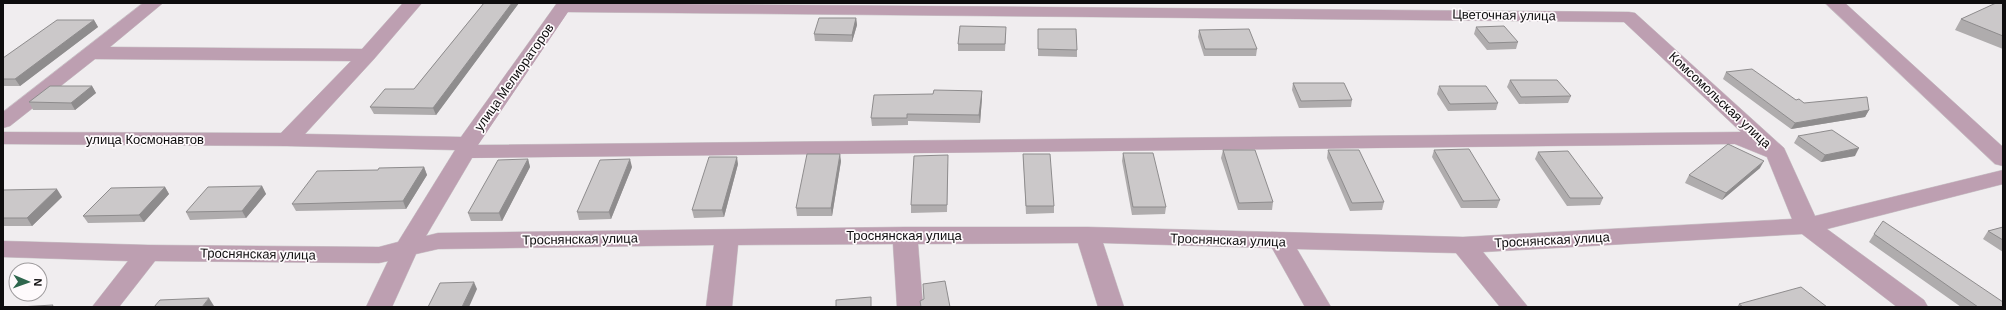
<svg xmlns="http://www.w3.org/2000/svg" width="2006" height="310" viewBox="0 0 2006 310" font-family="Arial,sans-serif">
  <rect width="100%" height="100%" fill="#f0edef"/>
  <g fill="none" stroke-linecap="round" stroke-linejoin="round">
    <defs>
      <path id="minor" d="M143 3H163L110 47 362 49 403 3H422L374 59 305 134 461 137 557 3 1629 12 1635 13 1784 148 1815 216 2003 170V184L1827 229 1924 300 1928 307H1897L1802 234 1483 252 1528 307H1500L1456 253 1297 249 1331 307H1305L1272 248 1103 243 1124 307H1098L1078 243 918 244 923 307H897L893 244 738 245 732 307H706L714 245 438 249 416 254 392 307H366L388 261 379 263 155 261 119 307H92L128 261 3 257V241L148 245 379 247 398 242 455 150 287 146 3 144V132L281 133 351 61 95 59 10 126 3 128V112ZM568 12 1624 22 1741 132 478 145ZM1735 144 1767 157 1792 219 1463 237 1088 227H905L438 233 426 236 472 158Z
        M1825 3H1845L2003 147V166L1995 164Z"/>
    </defs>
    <use href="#minor" stroke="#ccc9cb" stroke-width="1"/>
    <use href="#minor" fill="#bd9fb1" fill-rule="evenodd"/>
  </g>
  <path fill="#afacad" d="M484 3H519L436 115 374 114 370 107 414 89Z
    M2003 3V49L1955 30 1961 19Z
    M856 18 857 25 852 42 815 41 814 34Z
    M94 20 98 27 20 86H3V58Z
    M1476 27 1518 42 1516 49 1487 50 1474 34Z
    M1038 29 1077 50V57L1038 56Z
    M1199 30 1257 49 1256 56H1204L1198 37Z
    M1006 33 1005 51H958V44Z
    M1726 72 1796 100 1804 103 1869 110 1865 117 1791 129 1723 79Z
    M1510 80 1571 96 1568 103 1519 104 1507 87Z
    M1293 83 1352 100 1351 107 1299 108 1292 90Z
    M92 86 96 93 75 110H33L29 102Z
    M1439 86 1498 103 1496 110 1448 111 1437 94Z
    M982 91V98L980 123 908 121V125L872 126 871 118 933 94Z
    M1798 136 1855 156 1821 162 1794 143Z
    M1223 150 1273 202 1272 210H1238L1221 158Z
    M1328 150 1384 202 1382 210 1350 211 1327 158Z
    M1434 150 1500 200 1497 208H1461L1432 157Z
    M1538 152 1603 198 1600 205 1567 206 1535 159Z
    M1123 153 1166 207 1165 214 1132 215 1122 161Z
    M1023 154 1054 206V213L1026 214Z
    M528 159 530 167 502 221H471L468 213Z
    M841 161 832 216H797L796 208Z
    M948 163 947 212 911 213V205Z
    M738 164 724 217 694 218 692 210Z
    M424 167 427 175 406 209 296 211 292 204 378 170Z
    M632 167 611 219 579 220 577 212Z
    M1760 168 1722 200 1685 183 1689 175Z
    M262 186 266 194 246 218 190 220 186 212Z
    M165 187 169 194 144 222 88 223 83 216Z
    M3 190 62 197 32 226H3Z
    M2003 227V252L1983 239 1988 231Z
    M1874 234 2003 307H1961L1869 242Z
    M1739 304 1827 307H1737Z"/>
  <path fill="#8e8c8d" d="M512 3H519L436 115 433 108Z
    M856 18 857 25 852 42V35Z
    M94 20 98 27 20 86 15 79Z
    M92 86 96 93 75 110 71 103Z
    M982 91V98L980 123 979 115Z
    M1869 110 1865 117 1791 129 1795 123Z
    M1859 148 1855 156 1821 162 1825 155Z
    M840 154 841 161 832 216 831 208Z
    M737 157 738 164 724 217 722 210Z
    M528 159 530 167 502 221 499 213Z
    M630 159 632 167 611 219 609 212Z
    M1764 161 1760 168 1722 200 1726 193Z
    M424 167 427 175 406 209 403 201Z
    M262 186 266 194 246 218 242 211Z
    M165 187 169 194 144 222 139 215Z
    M57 189 62 197 32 226 27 218Z
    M474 282 477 289 469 307H462Z
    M209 298 214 306 213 307H202Z"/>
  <path fill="#cbc8c9" stroke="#8e8c8d" d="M484 3H512L433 108 370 107 385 89H414Z
    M1996 3H2003V36L1961 19Z
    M819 18H856L852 35 814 34Z
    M57 20H94L15 79H3V58Z
    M960 26 1006 27 1005 44H958Z
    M1504 26 1518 42 1489 43 1476 27Z
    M1038 29H1076L1077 50 1038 49Z
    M1249 29 1257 49H1205L1199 30Z
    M1752 69 1796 100 1799 99 1804 103 1867 97 1869 110 1795 123 1726 72Z
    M1510 80H1557L1571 96 1521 97Z
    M1293 83H1344L1352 100 1301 101Z
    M50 86H92L71 103 29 102Z
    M1439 86H1486L1498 103 1450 104Z
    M934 90 982 91 979 115 907 114V118H871L874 95 933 94Z
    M1832 130 1859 148 1825 155 1798 136Z
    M1728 144 1764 161 1726 193 1689 175Z
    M1469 149 1500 200 1463 201 1434 150Z
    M1223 150H1255L1273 202 1239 203Z
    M1328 150H1359L1384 202 1352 203Z
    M1568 151 1603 198H1570L1538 152Z
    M1123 153H1153L1166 207H1133Z
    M807 154H840L831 208H796Z
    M1023 154H1050L1054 206H1026Z
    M948 155 947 205H911L914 156Z
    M709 157H737L722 210H692Z
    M528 159 499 213H468L498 160Z
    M630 159 609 212H577L600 160Z
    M424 167 403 201 292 204 317 171 378 170 379 168Z
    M262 186 242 211 186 212 208 187Z
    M165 187 139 215 83 216 111 188Z
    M57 189 27 218H3V190Z
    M1883 221 2003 302V307H1978L1874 234Z
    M2003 227V240L1988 231Z
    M945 281 950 307H921L920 301 924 299 923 284Z
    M474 282 462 307H428L440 283Z
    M1801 287 1827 307H1743L1739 304Z
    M871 297V307H836V300Z
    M209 298 202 307H154L160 300Z
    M53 305 52 307H19Z"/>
  <g text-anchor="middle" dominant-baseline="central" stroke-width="3.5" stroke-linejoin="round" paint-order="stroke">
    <g font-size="13" fill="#0e0d0e" stroke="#fefafc">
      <text transform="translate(1504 15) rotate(1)">Цветочная улица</text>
      <text transform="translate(514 77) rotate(-55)">улица Мелиораторов</text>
      <text transform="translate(1720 100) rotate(43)">Комсомольская улица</text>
      <text x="145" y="139">улица Космонавтов</text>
      <text x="904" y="235">Троснянская улица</text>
      <text transform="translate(580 239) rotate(-1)">Троснянская улица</text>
      <text transform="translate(1228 240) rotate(2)">Троснянская улица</text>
      <text transform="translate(1552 240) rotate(-3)">Троснянская улица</text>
      <text transform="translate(258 254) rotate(1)">Троснянская улица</text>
    </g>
  </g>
  <rect width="2006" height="310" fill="none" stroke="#0e0d0e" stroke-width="8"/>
  <g transform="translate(28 282) rotate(92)"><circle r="19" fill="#fefafc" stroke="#9e9b9d"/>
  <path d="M0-3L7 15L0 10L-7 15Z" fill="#2e664d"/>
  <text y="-6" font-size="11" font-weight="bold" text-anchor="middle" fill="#0e0d0e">N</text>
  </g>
</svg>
